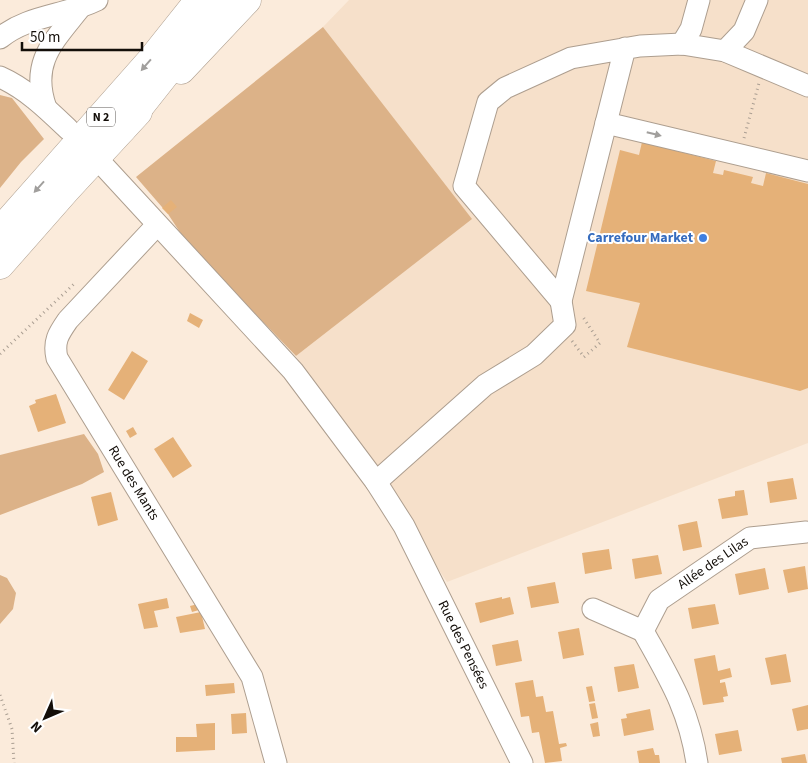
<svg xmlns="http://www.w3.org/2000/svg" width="808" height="763" viewBox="0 0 808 763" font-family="'Source Sans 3',sans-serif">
  <rect width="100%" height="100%" fill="#fbebdb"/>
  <path fill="#f6e0ca" d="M349 0H808V443L447 582 296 356 471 219 323 27Z"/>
  <path fill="#dcb288" d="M323 27 472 219 296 356 187 243 168 214 136 177Z
    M0 95 12 98 44 139 21 162 0 188Z
    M84 434 98 454 104 472 82 484 0 515V455Z
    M0 575 7 578 16 593 13 609 0 624Z"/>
  <path fill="#e5b178" d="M642 142 716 161 713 173 723 175 724 170 753 177 751 183 763 186 766 173 808 184V388L800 391 627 347 640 303 586 291 620 150 639 155Z
    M171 200 177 207 168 214 162 208Z
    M190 313 203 320 199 328 187 321Z
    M132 351 148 361 124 400 108 390Z
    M56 394 66 423 38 432 29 406 36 403 35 400Z
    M133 427 137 434 130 438 126 431Z
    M173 437 192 466 173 478 154 449Z
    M793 478 797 499 770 503 767 482Z
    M744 490 748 515 722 519 718 499 735 496V491Z
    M111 492 118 520 98 526 91 497Z
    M697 521 702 547 683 551 678 525Z
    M609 549 612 569 585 574 582 553Z
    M658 555 662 574 635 579 632 559Z
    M805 566 808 589 788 593 783 570Z
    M765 568 769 589 739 595 735 574Z
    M555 582 559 603 531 608 527 587Z
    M502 597V599L510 597 514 614 480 623 475 603Z
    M167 598 169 608 154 611 158 627 144 629 138 604Z
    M198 604 199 610 192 612 190 606Z
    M715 604 719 624 692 629 688 608Z
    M201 612 205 629 180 633 176 617Z
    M579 628 584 655 563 659 558 632Z
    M518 640 522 661 496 666 492 645Z
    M786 654 791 682 771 685 765 658Z
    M715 655 718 671 730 668 732 677 720 680V683L725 682 728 696 723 697 724 702 703 705 694 659Z
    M634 664 639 688 618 692 614 667Z
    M533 680 536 697 543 696 546 712 553 711 559 744 566 743 567 746 560 748 562 761 545 763 539 732 532 733 529 716 521 717 515 683Z
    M234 683 235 693 206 696 205 685Z
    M592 686 595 701 589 702 586 687Z
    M595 703 598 718 592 719 589 704Z
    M808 705V729L797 731 792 709Z
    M650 709 654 730 624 736 621 719 627 718 626 714Z
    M246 713 247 733 232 734 231 714Z
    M598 722 600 736 593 737 590 724Z
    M215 723V750L176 752V737H197L196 724Z
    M738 730 742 751 719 755 715 734Z
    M653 748 655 755H659L660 763H639L637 751Z
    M805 754 807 763H782L781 758Z"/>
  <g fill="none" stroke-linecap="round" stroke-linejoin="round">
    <defs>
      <g id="minor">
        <path d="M0 38C28 15 65 16 97 0"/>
        <path d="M682 44 691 29 699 0"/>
        <path d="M625 48 561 301 464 186 488 102 505 88 571 58 640 46 682 44 725 51 808 86"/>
        <path d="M725 51 744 31 757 0"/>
        <path d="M0 77C27 89 48 110 69 130"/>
        <path d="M46 108C30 63 53 42 79 9"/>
        <path d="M606 123 808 171"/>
        <path id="s1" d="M102 164 293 371 376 482 404 526 522 763"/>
        <path id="s2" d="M157 225 68 320C59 333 53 341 57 358L252 677 276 763"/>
        <path d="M376 482 485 385 534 355 565 325 561 301"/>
        <path id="s3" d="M593 609 643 631 659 600 750 538 806 532"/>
        <path d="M643 631C669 678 689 709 697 763"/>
      </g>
      <path id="major" d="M181 70 247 0
        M0 265 66 190 138 112"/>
      <path id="highway" d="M122 129 224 0
        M0 231 152 59 199 0"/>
    </defs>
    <use href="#minor" stroke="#ad9e8f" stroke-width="23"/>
    <use href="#major" stroke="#ad9e8f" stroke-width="29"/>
    <use href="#highway" stroke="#ad9e8f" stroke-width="29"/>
    <path stroke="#aa9e92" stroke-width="3" stroke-dasharray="1 4" stroke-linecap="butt" d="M744 138 759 83
      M572 341 584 357 600 343 583 317
      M0 354 74 284
      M0 695 12 729 14 763"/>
    <use href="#minor" stroke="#fff" stroke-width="21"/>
    <use href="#major" stroke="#fff" stroke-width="28"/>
    <use href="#highway" stroke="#fff" stroke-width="28"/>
  </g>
  <defs><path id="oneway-solid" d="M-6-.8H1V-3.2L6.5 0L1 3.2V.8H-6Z" transform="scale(1.25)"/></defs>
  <g fill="#a19f9d">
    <use href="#oneway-solid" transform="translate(146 65) rotate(131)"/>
    <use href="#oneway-solid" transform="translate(654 134) rotate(14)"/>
    <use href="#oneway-solid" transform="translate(39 187) rotate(132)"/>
  </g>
  <circle fill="#3f7fe0" stroke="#fff" stroke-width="2" cx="703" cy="238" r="5"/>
  <g text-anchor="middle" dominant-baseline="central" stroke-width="4" stroke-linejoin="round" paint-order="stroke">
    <rect fill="#fff" stroke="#5a5653" stroke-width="1" x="87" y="107.5" width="28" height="19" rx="4"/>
    <g font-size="12" font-weight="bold" fill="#130e09">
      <text x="101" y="117">N 2</text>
    </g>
    <g font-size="14" font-weight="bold" fill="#366cbe" stroke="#fff" text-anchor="end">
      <text x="693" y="238">Carrefour Market</text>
    </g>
    <g font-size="14" fill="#130e09" stroke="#fff">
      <text stroke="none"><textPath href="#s2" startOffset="318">Rue des Mants</textPath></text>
      <text stroke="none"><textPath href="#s3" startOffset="155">Allée des Lilas</textPath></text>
      <text stroke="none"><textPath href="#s1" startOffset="605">Rue des Pensées</textPath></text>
    </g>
  </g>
  <g transform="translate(45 718) rotate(225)" stroke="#ffffff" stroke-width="4" paint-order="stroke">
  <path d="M0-4L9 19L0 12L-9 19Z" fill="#130e09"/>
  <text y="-8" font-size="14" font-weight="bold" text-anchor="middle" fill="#130e09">N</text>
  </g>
  <path d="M22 42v8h120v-8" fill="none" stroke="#130e09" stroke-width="2.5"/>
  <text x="30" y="42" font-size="15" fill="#130e09" stroke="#ffffff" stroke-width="4" paint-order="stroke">50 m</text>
</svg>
